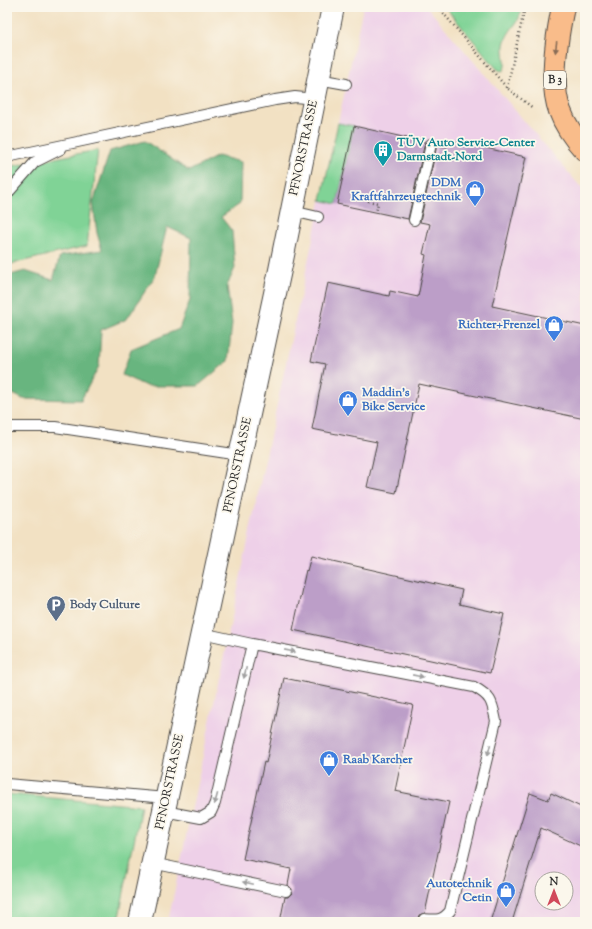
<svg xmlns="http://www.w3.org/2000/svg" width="592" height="929" viewBox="0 0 592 929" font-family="'Sorts Mill Goudy',serif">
  <rect width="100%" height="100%" fill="#fbf7ec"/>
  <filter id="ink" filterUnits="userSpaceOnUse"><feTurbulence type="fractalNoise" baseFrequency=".025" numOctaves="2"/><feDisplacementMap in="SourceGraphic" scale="8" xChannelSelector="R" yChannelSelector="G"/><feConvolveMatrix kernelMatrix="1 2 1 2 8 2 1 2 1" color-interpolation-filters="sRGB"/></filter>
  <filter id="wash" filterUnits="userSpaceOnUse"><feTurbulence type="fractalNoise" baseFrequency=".012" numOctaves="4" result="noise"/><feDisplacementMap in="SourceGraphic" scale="16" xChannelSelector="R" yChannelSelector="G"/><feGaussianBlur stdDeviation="0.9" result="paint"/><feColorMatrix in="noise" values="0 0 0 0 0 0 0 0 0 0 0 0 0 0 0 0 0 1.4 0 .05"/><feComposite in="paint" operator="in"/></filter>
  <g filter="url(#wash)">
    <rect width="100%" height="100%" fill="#f2e1c3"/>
    <path fill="#eed0e8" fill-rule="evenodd" d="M363 7H427L585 192V922H168L264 465ZM542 879H566V903H542Z"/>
    <path fill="#80d396" stroke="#567f60" d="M445 7H522C521 11 520 16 518 20 513 28 506 34 504 45 503 53 507 63 504 70L501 71 497 69Z
      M338 123 354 126 337 204 321 200Z
      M98 150 87 246 7 265V167Z
      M7 794 141 806 118 922H7Z"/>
    <path fill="#68b57f" stroke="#4a7055" d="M145 141 189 171 218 156 241 162 240 204 221 217 232 231 235 268 227 286 232 323 228 361 198 386H146L122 375 131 349 179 329 190 300 191 238 167 227 155 276 127 319 101 330 99 366 81 400 23 399 7 391V276L25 271 53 280 60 256 102 250 97 233 93 203 110 151Z"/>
    <g id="blocks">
      <path fill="#bc9ec8" d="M354 126 425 142 408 219 337 204Z
        M449 140 526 157 492 306 585 326V419L419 384 396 493 367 487 377 442 312 429 325 364 311 361 328 283 389 296 390 291 418 297 426 255 423 254 430 224 420 222 437 145 447 147Z
        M311 556 462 590 459 604 504 614 490 673 293 630 306 570 307 571Z
        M284 678 413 705 395 791 449 802 425 913 419 915 418 918V922H280L285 897H288L292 893V889L288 885 291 869 243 859 264 762 266 763Z
        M530 793 548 800 551 793 585 809V848L541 828 512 922H490Z"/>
    </g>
  </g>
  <g filter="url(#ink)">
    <use href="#blocks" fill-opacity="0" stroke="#494642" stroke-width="1"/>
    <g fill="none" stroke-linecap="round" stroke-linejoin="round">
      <defs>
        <path id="service" d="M318 79 346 84
          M7 157 275 100 295 97 314 99
          M7 194 35 162 61 149
          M292 211 318 217
          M414 220 431 144
          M7 427H55L240 455
          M252 644 474 687C492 697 492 702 496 721L450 911C442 921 436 920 424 919
          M7 784 166 798
          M164 811 201 818 211 812 215 803 252 644 202 633
          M152 863 286 891"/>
        <path id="tertiary" d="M140 922 280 270 333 7"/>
        <path id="primary" d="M563 7C557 36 549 83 560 111 565 125 575 139 585 150"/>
      </defs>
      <use href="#service" stroke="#494642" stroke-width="12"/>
      <use href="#tertiary" stroke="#494642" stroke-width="24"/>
      <use href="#primary" stroke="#494642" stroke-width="24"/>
      <path stroke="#494642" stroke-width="2.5" stroke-dasharray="1 3" stroke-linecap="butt" d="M438 7 507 88 533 108
        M507 88 525 7
        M368 201 378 203 376 212"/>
      <use href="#service" stroke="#fff" stroke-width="10"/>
      <use href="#tertiary" stroke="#fff" stroke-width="22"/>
      <use href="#primary" stroke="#f9bc8a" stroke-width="22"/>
    </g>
    <defs><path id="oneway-solid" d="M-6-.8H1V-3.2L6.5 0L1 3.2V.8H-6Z"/></defs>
    <use fill="#886c56" href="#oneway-solid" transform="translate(556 47) rotate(97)"/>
    <g fill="#a0a0a0">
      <use href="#oneway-solid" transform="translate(290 651) rotate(11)"/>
      <use href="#oneway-solid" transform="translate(245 673) rotate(103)"/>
      <use href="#oneway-solid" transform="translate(418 676) rotate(11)"/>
      <use href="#oneway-solid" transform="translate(489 750) rotate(104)"/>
      <use href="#oneway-solid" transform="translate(216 799) rotate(106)"/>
      <use href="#oneway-solid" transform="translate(248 883) rotate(-168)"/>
    </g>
  </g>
  <defs>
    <symbol id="building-pin" viewBox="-11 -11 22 30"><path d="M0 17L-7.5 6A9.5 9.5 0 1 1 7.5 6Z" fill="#0f9aa8" stroke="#fbf7ec"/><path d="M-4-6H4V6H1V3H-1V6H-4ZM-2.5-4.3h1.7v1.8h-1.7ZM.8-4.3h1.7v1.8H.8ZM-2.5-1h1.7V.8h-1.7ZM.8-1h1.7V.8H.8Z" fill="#fff"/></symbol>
    <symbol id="shop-pin" viewBox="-11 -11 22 30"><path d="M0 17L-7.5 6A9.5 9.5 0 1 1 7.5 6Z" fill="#3f7fe0" stroke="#fbf7ec"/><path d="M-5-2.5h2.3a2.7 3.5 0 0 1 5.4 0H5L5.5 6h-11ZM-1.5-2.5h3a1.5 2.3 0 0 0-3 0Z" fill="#fff"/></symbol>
    <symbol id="parking-pin" viewBox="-11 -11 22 30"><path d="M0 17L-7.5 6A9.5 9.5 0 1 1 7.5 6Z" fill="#5c6f8a" stroke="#fbf7ec"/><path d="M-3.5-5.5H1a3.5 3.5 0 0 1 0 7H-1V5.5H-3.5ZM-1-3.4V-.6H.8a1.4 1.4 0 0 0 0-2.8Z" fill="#fff"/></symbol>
  </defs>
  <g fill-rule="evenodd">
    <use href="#building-pin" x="372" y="139" width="22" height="30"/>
    <use href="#shop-pin" x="464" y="179" width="22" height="30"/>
    <use href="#shop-pin" x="543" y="314" width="22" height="30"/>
    <use href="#shop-pin" x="337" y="389" width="22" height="30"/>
    <use href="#parking-pin" x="45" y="594" width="22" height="30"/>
    <use href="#shop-pin" x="318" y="749" width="22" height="30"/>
    <use href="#shop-pin" x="495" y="880" width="22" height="30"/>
  </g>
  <g text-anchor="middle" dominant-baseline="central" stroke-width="3.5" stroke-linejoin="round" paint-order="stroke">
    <rect fill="#fbf7ec" stroke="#696865" stroke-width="1" x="544" y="71" width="22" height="18" rx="3"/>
    <g font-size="11" font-weight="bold" fill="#2b2b2b">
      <text x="555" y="80">B 3</text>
    </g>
    <g font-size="12" font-weight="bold" fill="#0d838f" stroke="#fbf7ec" text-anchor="start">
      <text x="397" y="143">TÜV Auto Service-Center<tspan x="397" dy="14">Darmstadt-Nord</tspan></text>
    </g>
    <g font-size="12" fill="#2b2b2b" stroke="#fbf7ec">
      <text transform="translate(304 148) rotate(-78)">PFNORSTRASSE</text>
      <text transform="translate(238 465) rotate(-78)">PFNORSTRASSE</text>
      <text transform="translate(170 782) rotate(-78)">PFNORSTRASSE</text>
    </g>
    <g font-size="12" font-weight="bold" fill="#366cbe" stroke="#fbf7ec" text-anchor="end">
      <text x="461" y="183">DDM<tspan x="461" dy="14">Kraftfahrzeugtechnik</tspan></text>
      <text x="540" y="325">Richter+Frenzel</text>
      <text x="362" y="393" text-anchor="start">Maddin's<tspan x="362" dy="14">Bike Service</tspan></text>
      <text x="343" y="760" text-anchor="start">Raab Karcher</text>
      <text x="492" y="884">Autotechnik<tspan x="492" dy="14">Cetin</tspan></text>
    </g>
    <g font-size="12" font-weight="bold" fill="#4e5e75" stroke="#fbf7ec" text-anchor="start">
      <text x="70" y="605">Body Culture</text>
    </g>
  </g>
  <rect width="592" height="929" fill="none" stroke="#fbf7ec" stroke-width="24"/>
  <g transform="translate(554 891)"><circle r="19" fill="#fbf7ec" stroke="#a8a59f"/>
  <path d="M0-3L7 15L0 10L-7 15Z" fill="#d1495b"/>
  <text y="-6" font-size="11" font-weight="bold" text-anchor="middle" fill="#2b2b2b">N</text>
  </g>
</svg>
